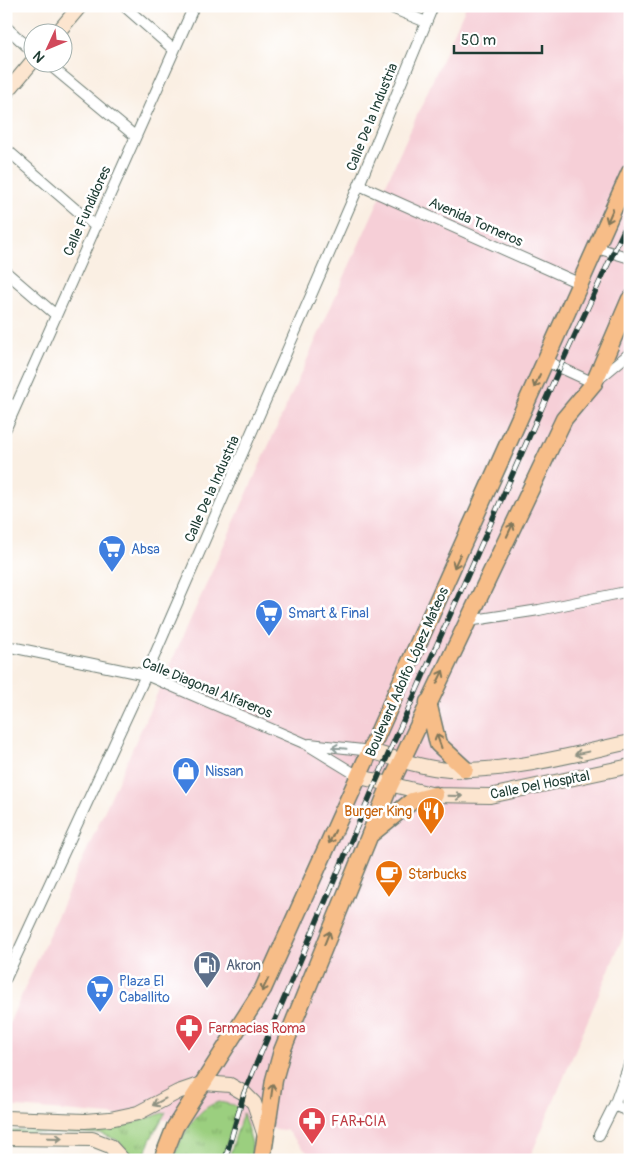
<svg xmlns="http://www.w3.org/2000/svg" width="636" height="1166" viewBox="0 0 636 1166" font-family="Pangolin,sans-serif">
  <defs>
    <pattern id="grass-tufts" width="24" height="20" patternUnits="userSpaceOnUse" patternTransform="scale(1.25)"><rect width="24" height="20" fill="#9bcf7f"/><path d="M3 7l-1-3M5 7V3M7 7l1-3M15 17l-1-3M17 17v-4M19 17l1-3" fill="none" stroke="#7ea969"/></pattern>
  </defs>
  <rect width="100%" height="100%" fill="#fff"/>
  <filter id="ink" filterUnits="userSpaceOnUse"><feTurbulence type="fractalNoise" baseFrequency=".02" numOctaves="2"/><feDisplacementMap in="SourceGraphic" scale="10" xChannelSelector="R" yChannelSelector="G"/><feConvolveMatrix kernelMatrix="1 2 1 2 8 2 1 2 1" color-interpolation-filters="sRGB"/></filter>
  <filter id="wash" filterUnits="userSpaceOnUse"><feTurbulence type="fractalNoise" baseFrequency=".0096" numOctaves="4" result="noise"/><feDisplacementMap in="SourceGraphic" scale="20" xChannelSelector="R" yChannelSelector="G"/><feGaussianBlur stdDeviation="1.12" result="paint"/><feColorMatrix in="noise" values="0 0 0 0 0 0 0 0 0 0 0 0 0 0 0 0 0 1.4 0 .05"/><feComposite in="paint" operator="in"/></filter>
  <g filter="url(#wash)">
    <rect width="100%" height="100%" fill="#faefe3"/>
    <path fill="#f6cfd7" d="M466 6H630V920L529 1160H314L286 1130 6 1106V1030Z"/>
    <path fill="url(#grass-tufts)" stroke="#5d865a" d="M219 1102 234 1105 238 1108 222 1160H173C180 1139 195 1108 219 1102Z
      M166 1112 150 1140 143 1160H135L117 1140 102 1134 6 1133V1131L120 1127Z
      M243 1113 252 1143V1160H228Z"/>
  </g>
  <g filter="url(#ink)">
    <g fill="none" stroke-linecap="round" stroke-linejoin="round">
      <defs>
        <path id="street" d="M124 6 173 49
          M387 6 426 22
          M6 27 32 51
          M46 62 135 136
          M6 149 96 227
          M359 185 581 284
          M597 248 630 258
          M6 272 56 315
          M546 361 594 383 630 353
          M6 401 15 408
          M6 428 194 6
          M468 621 539 610 630 591
          M6 646 146 675 306 744 360 777
          M310 744 371 751
          M6 978 146 675 359 185 433 6
          M619 1094 624 1093 630 1095
          M615 1103 618 1107 630 1112
          M599 1135 615 1103 629 1065"/>
        <path id="secondary" d="M58 32 80 6
          M6 93 32 62
          M371 751C396 759 423 768 449 770 510 772 571 755 630 742
          M360 777 435 795 490 796 630 766
          M6 1118 85 1121 110 1119 138 1113 178 1092 204 1083 230 1085 244 1093 254 1103 265 1136
          M6 1138 92 1139 110 1146 123 1160"/>
        <path id="primary" d="M428 702 438 744 465 769
          M371 834 412 801 435 795
          M162 1160 175 1127 263 989 630 172
          M262 1160 274 1080 282 1051 390 785 564 419 594 383 630 299"/>
      </defs>
      <use href="#street" stroke="#6c7b71" stroke-width="12"/>
      <use href="#secondary" stroke="#6c7b71" stroke-width="16"/>
      <use href="#primary" stroke="#6c7b71" stroke-width="19"/>
      <use href="#street" stroke="#fff" stroke-width="10"/>
      <use href="#secondary" stroke="#fce5cf" stroke-width="14"/>
      <use href="#primary" stroke="#f7bd88" stroke-width="16"/>
      <defs>
        <path id="rail" d="M225 1160 244 1093 376 782 560 367 630 217"/>
      </defs>
      <use href="#rail" stroke="#1f3d34" stroke-width="5.5"/>
      <use href="#rail" stroke="#fff" stroke-width="4" stroke-dasharray="11" stroke-linecap="butt"/>
    </g>
    <defs><path id="oneway-shaft" d="M-6 0H5M1.5-3L5.5 0L1.5 3" fill="none" stroke-width="1.6" stroke-linecap="round" stroke-linejoin="round" transform="scale(1.25)"/></defs>
    <g stroke="#80775a">
      <use href="#oneway-shaft" transform="translate(610 216) rotate(113)"/>
      <use href="#oneway-shaft" transform="translate(537 381) rotate(114)"/>
      <use href="#oneway-shaft" transform="translate(510 530) rotate(-65)"/>
      <use href="#oneway-shaft" transform="translate(457 561) rotate(114)"/>
      <use href="#oneway-shaft" transform="translate(440 677) rotate(-64)"/>
      <use href="#oneway-shaft" transform="translate(439 741) rotate(-110)"/>
      <use href="#oneway-shaft" transform="translate(332 837) rotate(115)"/>
      <use href="#oneway-shaft" transform="translate(327 938) rotate(-68)"/>
      <use href="#oneway-shaft" transform="translate(265 985) rotate(116)"/>
      <use href="#oneway-shaft" transform="translate(272 1091) rotate(-82)"/>
    </g>
    <use stroke="#8f9e9a" href="#oneway-shaft" transform="translate(339 748) rotate(-174)"/>
    <g stroke="#8e9182">
      <use href="#oneway-shaft" transform="translate(582 753) rotate(168)"/>
      <use href="#oneway-shaft" transform="translate(455 796) rotate(1)"/>
      <use href="#oneway-shaft" transform="translate(159 1102) rotate(152)"/>
      <use href="#oneway-shaft" transform="translate(55 1138) rotate(1)"/>
    </g>
  </g>
  <defs>
    <symbol id="supermarket-pin" viewBox="-11 -11 22 30"><path d="M0 17L-7.5 6A9.5 9.5 0 1 1 7.5 6Z" fill="#3f7fe0" stroke="#fff"/><path d="M-6-5.5h2.5l.6 2H6L4.5 2H-2.5L-4.4-4H-6ZM-1.5 3.2a1.3 1.3 0 1 0 .1 0ZM3 3.2a1.3 1.3 0 1 0 .1 0Z" fill="#fff"/></symbol>
    <symbol id="shop-pin" viewBox="-11 -11 22 30"><path d="M0 17L-7.5 6A9.5 9.5 0 1 1 7.5 6Z" fill="#3f7fe0" stroke="#fff"/><path d="M-5-2.5h2.3a2.7 3.5 0 0 1 5.4 0H5L5.5 6h-11ZM-1.5-2.5h3a1.5 2.3 0 0 0-3 0Z" fill="#fff"/></symbol>
    <symbol id="restaurant-pin" viewBox="-11 -11 22 30"><path d="M0 17L-7.5 6A9.5 9.5 0 1 1 7.5 6Z" fill="#e8710a" stroke="#fff"/><path d="M-5-6h1v4h1v-4h1v4h1v-4h1v5L-1.5 .5V6h-2V.5L-5-1ZM5-6V6H3V1.5H1.5Q1.5-4 5-6Z" fill="#fff"/></symbol>
    <symbol id="cafe-pin" viewBox="-11 -11 22 30"><path d="M0 17L-7.5 6A9.5 9.5 0 1 1 7.5 6Z" fill="#e8710a" stroke="#fff"/><path d="M-5.5-4.5H6V0H3Q3 3.5 0 3.5H-2.5Q-5.5 3.5-5.5 0ZM3-3.2v2h1.7v-2ZM-6 4.5H4V6H-6Z" fill="#fff"/></symbol>
    <symbol id="fuel-pin" viewBox="-11 -11 22 30"><path d="M0 17L-7.5 6A9.5 9.5 0 1 1 7.5 6Z" fill="#5c6f8a" stroke="#fff"/><path d="M-5.5-6h7V0h2V4h1.3V-2.5L3-4.5l.8-.8L6-3V5H2.5V1h-1V6h-7ZM-4.2-4.7v3.2H.2V-4.7Z" fill="#fff"/></symbol>
    <symbol id="pharmacy-pin" viewBox="-11 -11 22 30"><path d="M0 17L-7.5 6A9.5 9.5 0 1 1 7.5 6Z" fill="#e0444e" stroke="#fff"/><path d="M-2-6h4v4h4v4h-4v4h-4v-4h-4v-4h4Z" fill="#fff"/></symbol>
  </defs>
  <g fill-rule="evenodd">
    <use href="#supermarket-pin" x="96" y="533" width="32" height="43"/>
    <use href="#supermarket-pin" x="253" y="597" width="32" height="43"/>
    <use href="#shop-pin" x="170" y="755" width="32" height="43"/>
    <use href="#restaurant-pin" x="415" y="795" width="32" height="43"/>
    <use href="#cafe-pin" x="373" y="858" width="32" height="43"/>
    <use href="#fuel-pin" x="191" y="949" width="32" height="43"/>
    <use href="#supermarket-pin" x="84" y="973" width="32" height="43"/>
    <use href="#pharmacy-pin" x="173" y="1012" width="32" height="43"/>
    <use href="#pharmacy-pin" x="296" y="1105" width="32" height="43"/>
  </g>
  <g text-anchor="middle" dominant-baseline="central" stroke-width="5" stroke-linejoin="round" paint-order="stroke">
    <g font-size="14" fill="#1f3d34" stroke="#fff">
      <text transform="translate(372 117) rotate(-68)">Calle De la Industria</text>
      <text transform="translate(87 211) rotate(-66)">Calle Fundidores</text>
      <text transform="translate(476 222) rotate(24)">Avenida Torneros</text>
      <text transform="translate(212 489) rotate(-66)">Calle De la Industria</text>
      <text transform="translate(407 672) rotate(-66)">Boulevard Adolfo López Mateos</text>
      <text transform="translate(207 688) rotate(22)">Calle Diagonal Alfareros</text>
      <text transform="translate(540 785) rotate(-11)">Calle Del Hospital</text>
    </g>
    <g font-size="14" fill="#366cbe" stroke="#fff" text-anchor="start">
      <text x="131" y="549">Absa</text>
      <text x="288" y="613">Smart &amp; Final</text>
      <text x="205" y="771">Nissan</text>
      <text x="119" y="981">Plaza El<tspan x="119" dy="16">Caballito</tspan></text>
    </g>
    <g font-size="14" fill="#c56008" stroke="#fff" text-anchor="end">
      <text x="412" y="811">Burger King</text>
      <text x="408" y="874" text-anchor="start">Starbucks</text>
    </g>
    <g font-size="14" fill="#4e5e75" stroke="#fff" text-anchor="start">
      <text x="226" y="965">Akron</text>
    </g>
    <g font-size="14" fill="#be3a42" stroke="#fff" text-anchor="start">
      <text x="208" y="1028">Farmacias Roma</text>
      <text x="331" y="1121">FAR+CIA</text>
    </g>
  </g>
  <rect width="636" height="1166" fill="none" stroke="#fff" stroke-width="25"/>
  <g transform="translate(48 48) rotate(226)"><circle r="24" fill="#ffffff" stroke="#a5b1ae"/>
  <path d="M0-4L9 19L0 12L-9 19Z" fill="#d1495b"/>
  <text y="-8" font-size="14" font-weight="bold" text-anchor="middle" fill="#1f3d34">N</text>
  </g>
  <path d="M454 45v8h88v-8" fill="none" stroke="#1f3d34" stroke-width="2.5"/>
  <text x="461" y="45" font-size="15" fill="#1f3d34" stroke="#ffffff" stroke-width="4" paint-order="stroke">50 m</text>
</svg>
